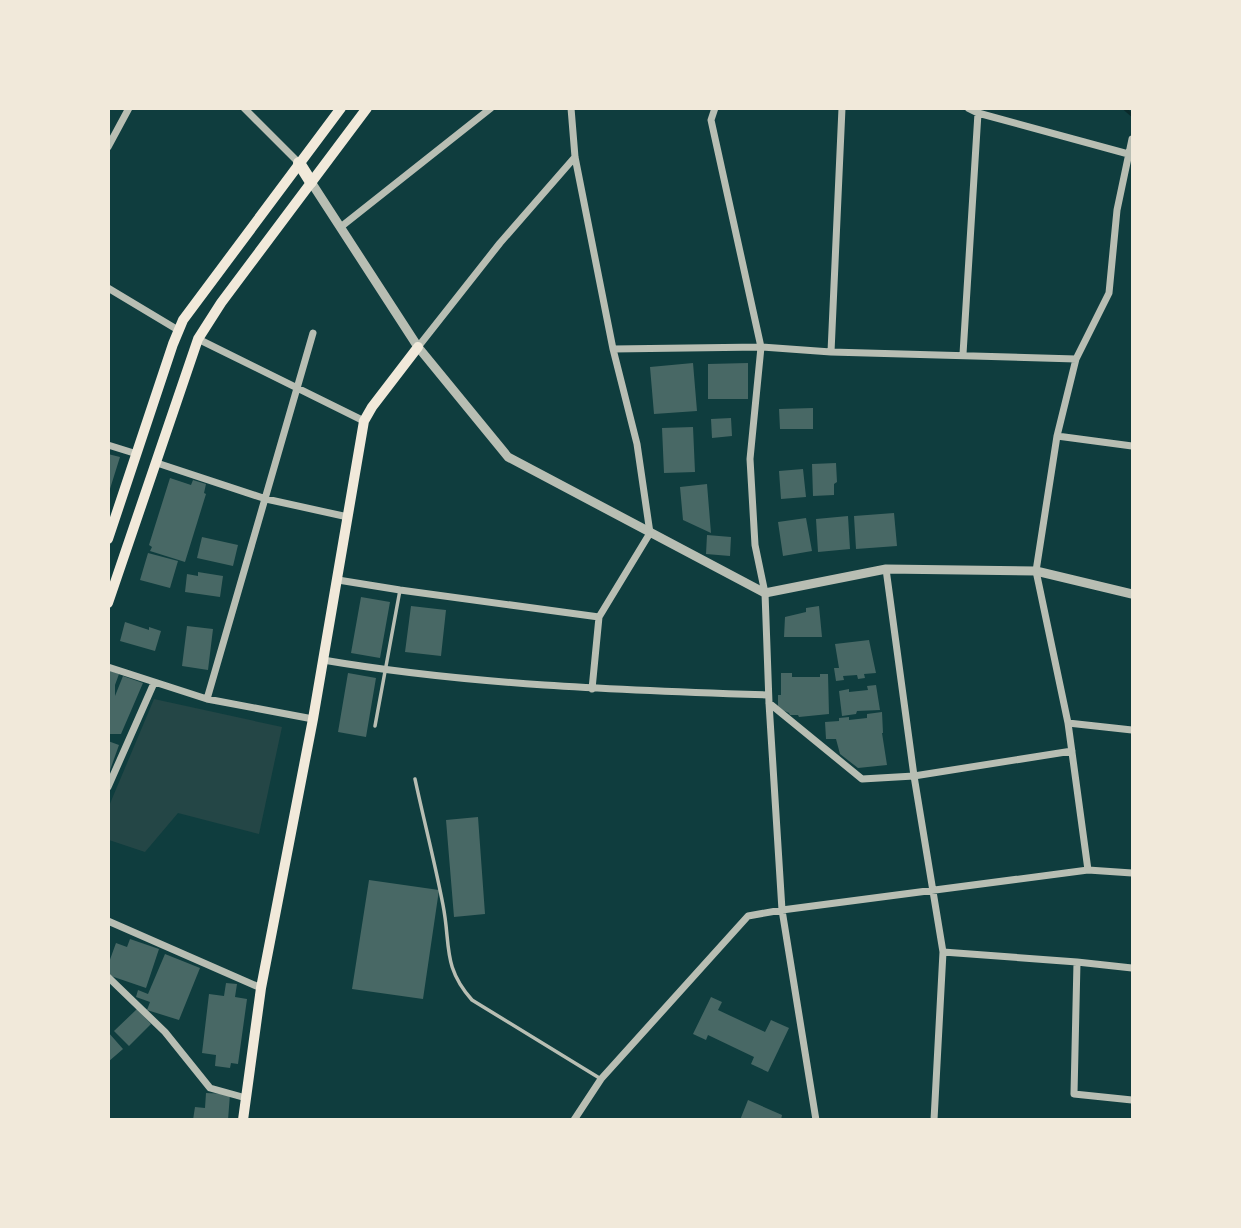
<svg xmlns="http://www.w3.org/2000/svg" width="1241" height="1228" viewBox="0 0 1241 1228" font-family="Arial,sans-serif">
  <rect width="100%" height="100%" fill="#0f3d3e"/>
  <path fill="#244646" d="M154 699 282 727 259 834 178 813 145 852 109 840V806Z"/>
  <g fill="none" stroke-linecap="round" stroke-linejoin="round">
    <path stroke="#0a2a2b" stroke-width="3.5" d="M1124 108 1132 115"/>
  </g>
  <path fill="#486865" d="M693 363 697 411 654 414 650 367Z
    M748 363V399H708V364Z
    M813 408V429H780L779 409Z
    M731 418 732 436 712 438 711 419Z
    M693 427 695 472 664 473 662 428Z
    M108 454 120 457 109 492H108Z
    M836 463 837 482 834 484V495L813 496 812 464Z
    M803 469 806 497 781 499 779 471Z
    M170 478 191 485 193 480 206 484 204 493 206 494 185 562 150 551 152 547 149 545Z
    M707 484 711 533 683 520 680 487Z
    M894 513 897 546 856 549 854 516Z
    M848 516 850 549 818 552 816 519Z
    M806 518 812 551 783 556 778 522Z
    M707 535 731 537 730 556 706 554Z
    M202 537 238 545 233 566 197 558Z
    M148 553 178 561 170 588 140 580Z
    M198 572 223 576 220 597 185 592 187 574 198 576Z
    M361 597 390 602 380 658 351 653Z
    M411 606 446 610 441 656 405 652Z
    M819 606 822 637H784L785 617 806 612V608Z
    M125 622 149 630V627L161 631 155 651 120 641Z
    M187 626 213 629 208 670 182 666Z
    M869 640 876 673 864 674 865 678 858 679 857 675 843 676 844 680 836 681 834 668H839L835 644Z
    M108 670 119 674 115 685V696L123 676 143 683 121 734H108Z
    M348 673 376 678 366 737 338 732Z
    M781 673H792V677H820V674H828L829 714 799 717 798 715H790L789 713 778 708V695H781Z
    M876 685 880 710 857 711 856 714 842 716 839 691 849 689V692L868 690 867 686Z
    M882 712 883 733H882L887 765 858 768 840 754 836 739H826L825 722 839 721V718L849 717V720L867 718V714Z
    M108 741 119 745 109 773H108Z
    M478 817 485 914 454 917 446 820Z
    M369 880 439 890 423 999 352 989Z
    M130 939 159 949 146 988 108 975V965L116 943 127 947Z
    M165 954 200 968 179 1020 147 1010 150 1002 136 997 138 990 148 994Z
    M226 983 237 984 235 997 247 999 238 1064 231 1063 230 1068 215 1066 216 1055 202 1053 209 994 224 996Z
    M711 997 722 1002 718 1010 765 1032 771 1020 789 1028 768 1072 751 1064 754 1057 708 1035 706 1040 693 1034Z
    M137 1009 151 1024 129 1046 114 1031Z
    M108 1032 123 1049 108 1062Z
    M206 1093 230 1094 228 1120H193L195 1107 205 1108Z
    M748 1100 782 1115 781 1120H740Z"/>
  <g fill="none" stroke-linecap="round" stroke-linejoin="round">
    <path stroke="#b8beb3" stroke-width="3.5" d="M375 726 400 590
      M415 779C424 821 435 863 443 905 451 945 442 966 472 1000L601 1079"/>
    <path stroke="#b8beb3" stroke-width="7" d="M244 108 299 163
      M571 108 575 157 613 349 637 444 650 533 599 617 592 689
      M715 108 711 120 761 347 750 459 755 545 765 593 769 703 782 910 816 1120
      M968 108 978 113 1132 155
      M108 147 129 108
      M342 226 491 108
      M108 288 178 330
      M198 339 364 421
      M418 347 500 243 575 157
      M613 349 761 347 831 352 1076 359 1109 293 1117 210 1132 139
      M831 352 842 108
      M963 354 978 113
      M1076 359 1057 436 1036 571 1068 723 1088 870
      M1057 436 1132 446
      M108 445 137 454
      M157 463 266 499 348 517
      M886 569 914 776 943 952 934 1120
      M338 580 400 590 599 617
      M323 660C470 685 620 690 768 695
      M108 667 207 699 313 719
      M207 699 313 333
      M769 703 862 779 914 776 1072 751
      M1068 723 1132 730
      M108 787 154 683
      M108 921 261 988
      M943 952 1077 962
      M1132 968 1077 962 1074 1094 1132 1100
      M108 977 165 1032 210 1088 246 1098
      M574 1120 601 1079 748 916 782 910 1088 870 1132 873"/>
    <path stroke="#b8beb3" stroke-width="9" d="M311 182 418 347 508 457 765 593 886 569 1036 571 1132 594"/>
    <path stroke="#f1e9da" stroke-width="10" d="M243 1120 261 988 313 719 364 421 372 407 418 347"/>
    <path stroke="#f1e9da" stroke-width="10" d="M108 539 173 344 183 320 341 108
      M108 603 198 339 221 303 367 108"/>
    <path stroke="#f1e9da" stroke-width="12" d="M299 163 311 182"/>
  </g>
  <rect width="1241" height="1228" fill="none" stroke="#f1e9da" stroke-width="220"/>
</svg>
